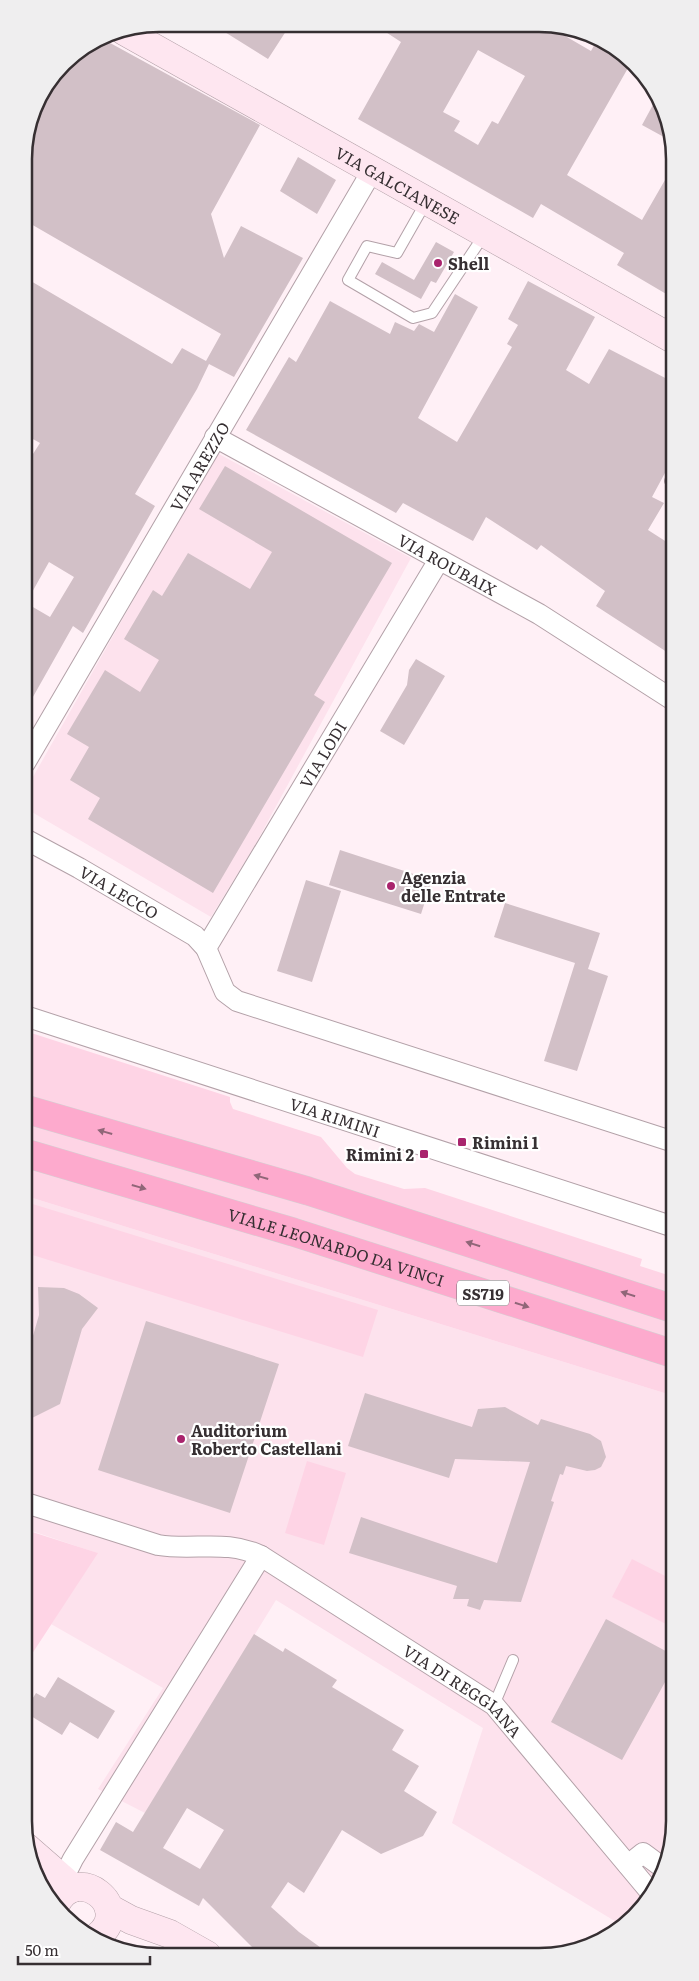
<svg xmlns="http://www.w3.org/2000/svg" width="699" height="1981" viewBox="0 0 699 1981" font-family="Literata,serif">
  <rect width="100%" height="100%" fill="#fff0f6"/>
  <path fill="#fde2ed" d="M217 453 411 558 255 845 211 917 25 808V791Z
    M26 1196 674 1396 675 1830 665 1873 642 1911 623 1926 452 1823 483 1728 276 1600 145 1813 98 1789 163 1688 51 1624 97 1553 26 1529Z"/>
  <path fill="#fed4e5" d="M25 1031 230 1097V1102L233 1109 321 1137 347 1168 355 1174 404 1189 425 1188 642 1259 640 1266 674 1277V1295L25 1096Z
    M25 1120 261 1188 674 1319V1343L25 1142Z
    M25 1164 322 1252 674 1365V1396L26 1196Z
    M26 1202 378 1310 363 1357 26 1253Z
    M307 1461 346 1473 324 1545 285 1533Z
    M26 1530 98 1553 26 1663Z
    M632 1559 675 1581V1621L672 1627 612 1597Z"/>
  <path fill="#d2c0c7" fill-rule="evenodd" d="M212 24H254L290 25 268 59Z
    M375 25 548 26 591 51 596 42 632 61 567 175 642 220 673 166V298L617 265 624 253 541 204 533 218 358 119 401 42ZM478 50 525 76 498 124 492 121 478 145 454 131 460 121 443 112Z
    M101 38 260 125 211 214 224 258 241 226 303 258 234 377 209 364 197 389 135 494 155 506 83 633 73 626 25 711 24 468 40 443 24 434V277L172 364 182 348 206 361 221 334 24 220V150L34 112 49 85 70 58ZM49 562 74 577 50 617 26 603Z
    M655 101 673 133V142L642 125Z
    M298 157 336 180 317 214 280 191Z
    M436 242 454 252 436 283 431 281 421 299 375 274 382 262 414 280Z
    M528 281 595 317 566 370 589 384 609 349 673 382V458L652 497 664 503 648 530 673 546V656L596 606 605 591 541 545 537 550 486 517 473 541 403 503 396 513 246 430 289 357 296 362 330 301 390 334 395 322 414 331 419 324 434 332 455 294 478 307 418 418 457 442 512 347 507 344 518 325 508 319Z
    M225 466 392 563 314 695 325 702 213 893 88 819 100 798 70 780 89 747 67 734 105 670 140 692 159 660 124 639 153 590 162 596 188 553 250 589 272 552 199 509Z
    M416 659 445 676 404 745 380 731 407 685 409 670Z
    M340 850 432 880 421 914 329 885Z
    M306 880 341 891 312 982 277 971Z
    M505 903 600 933 588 969 608 976 577 1071 544 1061 575 963 494 937Z
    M38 1287 64 1288 79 1294 98 1308 82 1329 60 1404 32 1418 26 1408V1352L28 1353 39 1315Z
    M146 1321 279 1364 230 1513 98 1470Z
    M365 1393 472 1427 478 1409 505 1407 538 1425 541 1419 590 1434 601 1441 606 1457 601 1467 595 1470 587 1471 566 1466 563 1475 560 1474 551 1501 554 1502 521 1602 484 1600 480 1610 467 1606 469 1599H453L457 1586 349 1553 361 1517 497 1563 530 1462 455 1459 449 1478 348 1446Z
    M606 1619 675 1656V1664L622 1760 551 1722Z
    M254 1634 283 1652 285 1648 337 1680 332 1687 404 1730 392 1750 419 1766 404 1791 437 1812 423 1836 381 1854 342 1830 304 1893 288 1882 271 1907 299 1932 331 1955H260L203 1898 199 1906 100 1850 116 1822 133 1832ZM187 1808 224 1830 200 1869 163 1848Z
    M58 1677 115 1711 98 1739 70 1722 62 1735 26 1713V1709L36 1693 45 1698Z"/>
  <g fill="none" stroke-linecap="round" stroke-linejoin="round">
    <defs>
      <path id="lane" d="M426 202 397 253 367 246 348 280 413 318 432 313 484 235
        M670 481 673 474
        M494 1705 513 1660"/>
      <g id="street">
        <path id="s1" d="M215 437 539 614 673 700"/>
        <path id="s2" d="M25 763 372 171"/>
        <path id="s3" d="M25 839 79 868 195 936 206 948 225 992 237 1001 674 1142"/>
        <path id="s4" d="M206 948 439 560"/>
        <path id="s5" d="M25 1016 674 1227"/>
        <path id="s6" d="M26 1503 158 1545C194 1551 226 1539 261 1556L494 1705 652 1894"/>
        <path d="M628 1865 643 1853 666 1870"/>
        <path d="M63 1879 73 1859 261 1556"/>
      </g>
      <g id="secondary">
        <path id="s7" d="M124 31 673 339"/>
        <path d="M26 1847 73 1888"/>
        <path d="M56 1904C77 1862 134 1907 98 1936"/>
        <path d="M109 1908 131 1920 170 1934 207 1955"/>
      </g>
      <g id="highway">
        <path d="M25 1109 308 1191 674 1309"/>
        <path id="s8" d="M25 1153 293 1232 674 1354"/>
      </g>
    </defs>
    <use href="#lane" stroke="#b3a1a8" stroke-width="12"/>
    <use href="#street" stroke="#b3a1a8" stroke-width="22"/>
    <use href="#secondary" stroke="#b3a1a8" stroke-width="29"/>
    <use href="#highway" stroke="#d3d1d2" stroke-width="29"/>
    <use href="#lane" stroke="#fff" stroke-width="10"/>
    <use href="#street" stroke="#fff" stroke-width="20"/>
    <use href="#secondary" stroke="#fee6f0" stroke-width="28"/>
    <use href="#highway" stroke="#fdaacd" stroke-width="28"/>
  </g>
  <defs><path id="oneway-solid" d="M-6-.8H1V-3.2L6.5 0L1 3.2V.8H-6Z" transform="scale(1.25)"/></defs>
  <g fill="#906678">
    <use href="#oneway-solid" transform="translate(105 1132) rotate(-164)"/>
    <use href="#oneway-solid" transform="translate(261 1177) rotate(-164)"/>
    <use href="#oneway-solid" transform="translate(139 1187) rotate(16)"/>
    <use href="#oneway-solid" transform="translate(473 1244) rotate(-162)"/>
    <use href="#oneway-solid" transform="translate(628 1294) rotate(-162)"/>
    <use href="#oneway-solid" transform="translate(522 1305) rotate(18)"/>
  </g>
  <g fill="#a9246d" stroke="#fff" stroke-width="2">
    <circle cx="438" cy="263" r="5"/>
    <circle cx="391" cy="886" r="5"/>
    <rect x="457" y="1137" width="10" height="10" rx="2.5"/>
    <rect x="419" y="1149" width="10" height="10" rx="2.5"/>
    <circle cx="181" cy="1439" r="5"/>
  </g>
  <g text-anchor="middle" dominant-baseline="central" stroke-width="4.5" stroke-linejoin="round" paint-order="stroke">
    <rect fill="#fff" stroke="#726d70" stroke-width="1" x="457" y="1280.5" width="52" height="25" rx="4"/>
    <g font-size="15" font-weight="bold" fill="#362f32">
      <text x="483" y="1293">SS719</text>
    </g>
    <g font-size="16" fill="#362f32" stroke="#fff">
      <text stroke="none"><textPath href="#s7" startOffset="314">VIA GALCIANESE</textPath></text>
      <text stroke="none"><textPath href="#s2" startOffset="344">VIA AREZZO</textPath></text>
      <text stroke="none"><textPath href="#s1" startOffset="265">VIA ROUBAIX</textPath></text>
      <text stroke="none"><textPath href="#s4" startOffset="226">VIA LODI</textPath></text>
      <text stroke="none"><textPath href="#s3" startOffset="108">VIA LECCO</textPath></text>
      <text stroke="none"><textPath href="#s5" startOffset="326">VIA RIMINI</textPath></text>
      <text stroke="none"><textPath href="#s8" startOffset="325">VIALE LEONARDO DA VINCI</textPath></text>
      <text stroke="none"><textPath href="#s6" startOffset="486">VIA DI REGGIANA</textPath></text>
    </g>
    <g font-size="16" font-weight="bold" fill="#362f32" stroke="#fff" text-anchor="start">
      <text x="448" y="263">Shell</text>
      <text x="401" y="877">Agenzia<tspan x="401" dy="18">delle Entrate</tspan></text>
      <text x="472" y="1142">Rimini 1</text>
      <text x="414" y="1154" text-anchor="end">Rimini 2</text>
      <text x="191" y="1430">Auditorium<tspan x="191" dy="18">Roberto Castellani</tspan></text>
    </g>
  </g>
  <path d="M0 0H699V1981H0ZM159 32H539A127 127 0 0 1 666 159V1821A127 127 0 0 1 539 1948H159A127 127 0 0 1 32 1821V159A127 127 0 0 1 159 32Z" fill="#efeeef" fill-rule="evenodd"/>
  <path fill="none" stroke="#362f32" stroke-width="2.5" d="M159 32H539A127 127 0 0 1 666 159V1821A127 127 0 0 1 539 1948H159A127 127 0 0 1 32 1821V159A127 127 0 0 1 159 32Z"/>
  <path d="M18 1956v8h132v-8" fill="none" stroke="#362f32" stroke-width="2.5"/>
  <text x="25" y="1956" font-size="15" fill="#362f32" stroke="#ffffff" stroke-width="4" paint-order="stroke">50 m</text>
</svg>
